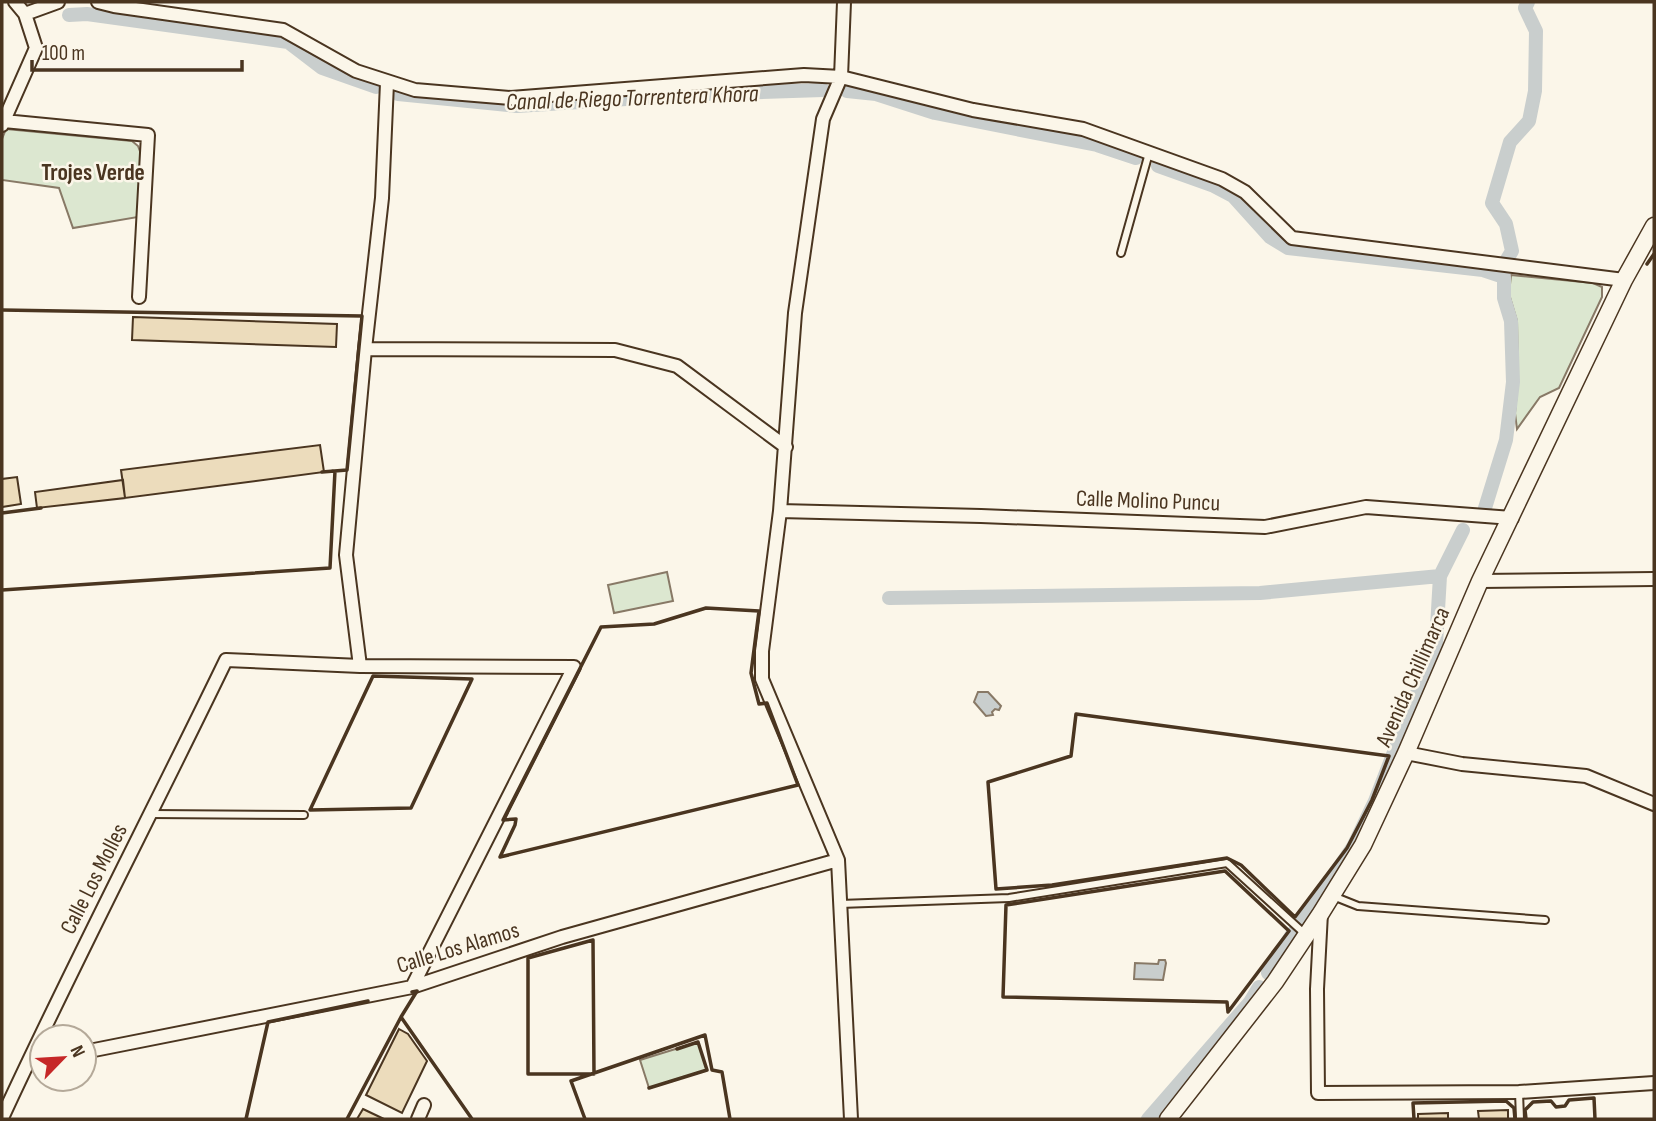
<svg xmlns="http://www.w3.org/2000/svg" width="1656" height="1121" viewBox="0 0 1656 1121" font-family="'Sofia Sans Condensed',sans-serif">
  <rect width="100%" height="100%" fill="#fbf6e9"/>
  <path fill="#dce7d0" stroke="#887966" stroke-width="2" d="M6 129 132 141 138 146 141 154 138 217 73 228 59 188 2 180V139Z
    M1511 275 1593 283 1602 287V297L1559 388 1540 397 1517 429 1515 413 1518 380 1517 321 1509 294Z
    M667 572 673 601 614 613 608 585Z
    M698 1042 707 1070 649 1088 640 1060Z"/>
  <path fill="#c9cecd" stroke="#887966" stroke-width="2" d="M978 692H988L1001 706 999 710 995 709 992 712 993 715 986 716 974 702Z
    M1159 960H1165L1166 963 1163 980 1134 979 1135 963 1158 964Z"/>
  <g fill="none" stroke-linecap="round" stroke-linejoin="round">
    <path stroke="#c9cecd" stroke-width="14" d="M69 15 87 14 288 42 322 68 376 87
      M847 91 876 94 935 113 1097 145 1136 158
      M398 94 517 106 704 94 823 90
      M1158 166 1214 186 1233 196 1270 237 1288 248 1483 270 1504 277V298L1511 321 1513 382 1506 440 1485 508
      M1506 261 1512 251 1506 224 1492 203 1510 142 1529 121 1535 91 1536 31 1525 8 1528 2
      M889 598 1260 593 1440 576
      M1302 922 1353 847 1375 801 1436 644 1440 576 1463 530
      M1268 973 1293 933
      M1148 1119 1250 1002 1259 987"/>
  </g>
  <path fill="#ecdcbc" stroke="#4a3520" stroke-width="2" d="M133 317 337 324 336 347 132 340Z
    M320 445 324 472 125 498 121 470Z
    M17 477 21 504 2 507V479Z
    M123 480 125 498 37 508 35 492Z
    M399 1029 408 1034 427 1061 402 1113 366 1095Z
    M363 1109 384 1119H357Z
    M1508 1110V1119H1479L1478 1111Z
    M1448 1113V1119H1418V1114Z"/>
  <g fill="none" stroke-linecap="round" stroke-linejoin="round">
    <defs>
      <path id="service" d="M1121 253 1149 153
        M151 814 304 815
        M1333 896 1358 906 1545 920
        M840 904 1009 898 1227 863 1305 934
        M1519 1092 1520 1119"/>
      <path id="minor" d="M98 2 114 6 283 30 356 71 415 90 511 98 804 75 841 77 973 110 1083 129 1222 179 1245 192 1292 238 1624 280
        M844 2 841 77 823 119 795 313 780 511 762 651V679L838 860 851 1119
        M25 14 58 2
        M4 121 148 135 139 297
        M2 125 36 48 25 14 15 2
        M365 349 615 350 677 366 786 447
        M780 511 981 516 1265 527 1366 507 1512 518
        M1480 581 1654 579
        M360 666 346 555 365 349 382 198 387 83
        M1406 753 1462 764 1586 776 1654 804
        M1321 913 1317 989 1318 1093 1519 1092 1654 1083
        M84 1052 412 987 562 937 838 860
        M2 1118C73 964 152 813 226 660L360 666 574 667 412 987
        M418 1119 424 1105"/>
      <path id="tertiary" d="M1168 1119 1275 982 1321 913 1363 845 1406 753 1480 581 1624 280 1654 226"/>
    </defs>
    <use href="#service" stroke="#4a3520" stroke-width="10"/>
    <use href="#minor" stroke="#4a3520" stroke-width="16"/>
    <use href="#tertiary" stroke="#4a3520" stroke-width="19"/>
    <use href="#service" stroke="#fbf6e9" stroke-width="6"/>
    <use href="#minor" stroke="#fbf6e9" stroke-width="12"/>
    <use href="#tertiary" stroke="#fbf6e9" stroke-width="16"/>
    <path stroke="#4a3520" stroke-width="3.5" d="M1647 264 1654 254
      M2 310 362 316 347 470 322 472
      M2 513 41 508
      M2 590 330 568 335 471H332
      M706 608 759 611 751 673 759 704 767 703 798 785 500 857 515 825 516 819 503 820 601 627 654 624Z
      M373 676 472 679 411 808 310 810Z
      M1076 714 1389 756 1372 800 1347 848 1295 917 1241 865 1227 858 1052 885 996 889 988 782 1071 756Z
      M1225 871 1289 931 1228 1012 1227 1002 1003 997 1006 905Z
      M593 940 594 1074H528V958Z
      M401 1017 472 1119
      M649 1088 707 1070 698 1042 677 1049
      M246 1119 268 1022 368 1001
      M347 1119 401 1017 417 991 412 992
      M585 1119 571 1081 705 1035 712 1070 722 1072 730 1119
      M1414 1119 1413 1103 1506 1101 1514 1108 1515 1119
      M1526 1119 1525 1110 1533 1102 1551 1101 1556 1107 1565 1106 1569 1100 1594 1098 1595 1119"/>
  </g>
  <g text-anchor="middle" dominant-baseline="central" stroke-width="5" stroke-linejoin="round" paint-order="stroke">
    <g font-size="23" fill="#4a3520" stroke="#fbf6e9">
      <text transform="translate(1148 501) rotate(2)">Calle Molino Puncu</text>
      <text transform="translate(1413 677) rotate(-66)">Avenida Chillimarca</text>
      <text transform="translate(94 879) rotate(-63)">Calle Los Molles</text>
      <text transform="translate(458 948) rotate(-17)">Calle Los Alamos</text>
    </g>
    <g font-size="24" font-style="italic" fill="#4a3520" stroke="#fbf6e9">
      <text transform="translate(632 98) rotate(-2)">Canal de Riego Torrentera Khora</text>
    </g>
    <g font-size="24" font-weight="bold" fill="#4a3520" stroke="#fbf6e9">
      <text x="93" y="172">Trojes Verde</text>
    </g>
  </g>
  <rect width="1656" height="1121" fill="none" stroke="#4a3520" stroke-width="7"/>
  <g transform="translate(63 1058) rotate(65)"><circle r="33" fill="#fbf6e9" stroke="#b4a999" stroke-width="2"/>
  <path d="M0-5L12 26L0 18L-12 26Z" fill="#c62828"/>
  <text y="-10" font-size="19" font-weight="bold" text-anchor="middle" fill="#4a3520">N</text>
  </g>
  <path d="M32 60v10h210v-10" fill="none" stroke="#4a3520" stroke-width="3.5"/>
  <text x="42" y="60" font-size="21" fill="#4a3520" stroke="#fbf6e9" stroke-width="5" paint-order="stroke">100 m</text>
</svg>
